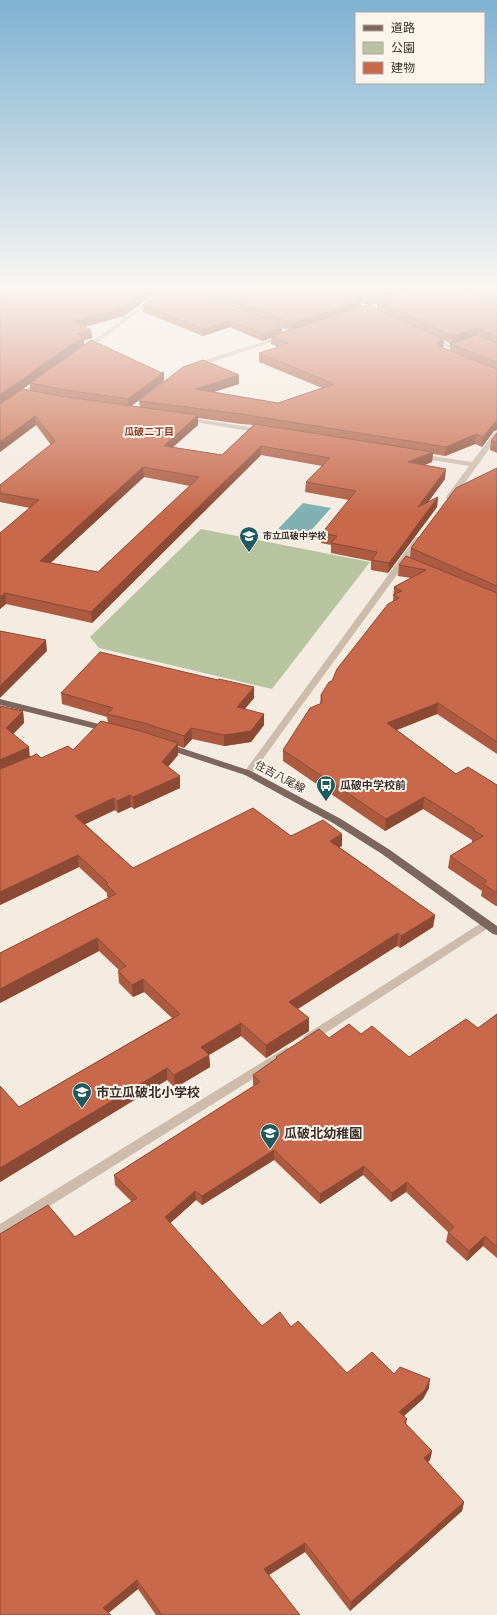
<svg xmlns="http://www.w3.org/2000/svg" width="497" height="1615" viewBox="0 0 497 1615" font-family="'Fira Sans Condensed','Noto Sans JP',sans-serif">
  <rect width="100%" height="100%" fill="#f4ebe1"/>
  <path fill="#b8c4a0" d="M201 529 370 562 272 689 99 648 90 637Z"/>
  <path fill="#7fb0b2" d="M303 503 331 508 307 535 278 529Z"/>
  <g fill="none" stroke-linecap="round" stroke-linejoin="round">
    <path fill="#cdbbac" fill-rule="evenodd" d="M167 287H173L87 350H83V348Z
      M282 336 287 337 197 367 192 366 208 359Z
      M432 337 454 347 455 348 450 349 430 340 429 339Z
      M39 380 44 381 0 412V407Z
      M184 417 263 429 266 431 263 433 182 420 181 419Z
      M497 431V438L477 466 453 499H447L446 497 469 466 419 458 416 456 419 454 472 462 495 432Z
      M416 537H419L423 539 251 775H245L243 773 245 771Z
      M486 920 490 921 492 924 490 927 313 1041 309 1043 305 1041 303 1038 305 1035Z
      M287 1047 291 1049 293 1052 291 1055 0 1237V1224Z"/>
    <path fill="#7d675c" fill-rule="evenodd" d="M0 699 111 727 113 729 108 732 0 705Z
      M166 743 251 771 341 819 390 850 497 926V935L493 934 382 854 333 823 245 775 163 748 161 746 163 744Z"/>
  </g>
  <path fill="#ac5a40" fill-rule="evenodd" d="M0 287H164L124 316 85 327 91 330 92 338 84 340V345L162 373 164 372V381L131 406 140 407 139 401 239 375V384L213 392 278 403 322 388 259 362V353L276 348V346L271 344V338L262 341 230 327 203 336 143 312V305L282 328 281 332 289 330 179 287H497V430L494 431 482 447 475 444 445 456 433 454 432 462 424 465 445 479 428 502 438 497 437 507 388 573 371 570V561L331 553V545L321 543 322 533 349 500 305 492 306 482 322 466 261 455 92 623 6 604 0 609 30 508 0 502V485L51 445 36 425 0 452ZM361 302 370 305 377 303V309L361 308ZM444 340 450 344V350L443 348ZM30 384V390L23 389ZM198 418 241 424 253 425 222 455 173 447 198 425ZM144 477 190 486 98 572 50 563Z
    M497 433V453L490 450 491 441Z
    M497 468V754L437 714 397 730 456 774 497 785V906H496L481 896 482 891 448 868 450 856 473 842H472V840L423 809 385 831 283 761V750L320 704 321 695 393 601 394 587 411 578 398 576 399 565 410 557 411 548Z
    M61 693 254 698 245 709 264 725 251 742 224 746 192 739 184 748 178 746V755L168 767 180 788 134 809 131 807 118 813 115 810 85 824 133 868 291 836 342 834V846L339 847 435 915 433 927 400 948 397 946 298 1009 309 1031 266 1058 241 1036 209 1055 210 1067 175 1088 167 1080 0 1182V1086L19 1107 172 1018 144 992 133 997 119 983 118 971 119 970 99 951 0 1003V953L108 898 107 896V893L79 867 0 905V706L23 711 24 723 13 734 30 757 41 758 73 750 108 723 107 717 62 704Z
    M497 1014V1258L483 1246 467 1261 446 1242 448 1232 406 1192 391 1202 363 1175 320 1204 274 1160 202 1205 196 1200 170 1223 262 1326 291 1327 347 1373 394 1374 429 1388 423 1399 404 1416 407 1419 406 1425 432 1451 430 1460 428 1462 464 1502 462 1511 350 1611 305 1552 269 1575 300 1615H156L138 1589 108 1613 0 1615 75 1237 132 1202 115 1185 114 1175 254 1086 253 1085V1075L276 1059V1057L329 1038 361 1034 409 1057 478 1028Z"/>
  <path fill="#8c4a34" d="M153 287H164L124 316 74 329V321Z
    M240 287H265L240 292Z
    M398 287H419L377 302V303L370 305V297Z
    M361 301V309L292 331V323Z
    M230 321V327L203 336V329Z
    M282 328 281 335 271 336V338L262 341V334Z
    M477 328V337L452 344 453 336Z
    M91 330 92 338 84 340V345L0 405V395L78 334Z
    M444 339 443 348 437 350 438 342Z
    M164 372V381L129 408 128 399Z
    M239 375V384L195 398V389Z
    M198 415V425L164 455V446Z
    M35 416 36 425 0 452V442Z
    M497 421V430L494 431 482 447 483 437 495 422Z
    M476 434 475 444 445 456 446 447Z
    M261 446V455L92 623 91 612Z
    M433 452 432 462 408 472V462Z
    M143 467 144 477 41 572 40 561Z
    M446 469 445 479 417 517 418 507Z
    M438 497 437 507 388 573 389 563Z
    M5 593 6 604 0 609V597Z
    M46 640 47 651 0 698V686Z
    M254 687V698L237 718V707Z
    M438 703 437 714 386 734 387 723Z
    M23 711 24 723 8 739 6 728Z
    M264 714V725L251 742 224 746V735Z
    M191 728 192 739 184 748V736Z
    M178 743V755L162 774V762Z
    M29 747 30 759 0 772V760Z
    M180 776V788L134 809 133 797Z
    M130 795 131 807 118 813 117 801Z
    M424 797 423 809 385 831 386 819Z
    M114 798 115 810 77 828 75 816Z
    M342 834V846L329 853 330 841Z
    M78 855 79 867 0 905V892Z
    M435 915 433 927 400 948 401 936Z
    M398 933 397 946 289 1014V1002Z
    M97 938 99 951 0 1003V989Z
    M143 979 144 992 133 997 132 985Z
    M309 1018V1031L266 1058V1045Z
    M241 1023V1036L209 1055 210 1067 175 1088 174 1075 201 1047Z
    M167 1068V1080L0 1182V1168Z
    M274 1150V1160L202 1205V1196Z
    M364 1166 363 1175 320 1204V1194Z
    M407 1182 406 1192 391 1202 392 1193Z
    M195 1191 196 1200 166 1227 165 1217Z
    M485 1236 483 1246 467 1261 469 1251Z
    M430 1379 429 1388 423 1399 398 1421 399 1412Z
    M432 1451 430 1460 423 1467 424 1458Z
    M464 1502 462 1511 350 1611 351 1602Z
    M305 1543V1552L264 1578V1569Z
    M137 1580 138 1589 106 1615 103 1608Z"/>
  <path fill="#c8694b" stroke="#8c4a34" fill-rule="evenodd" d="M0 287H153L123 308 74 321 91 330 78 334 84 336 0 395Z
    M168 287H176L282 328 262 334 230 321 203 329 143 305Z
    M199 287H231L239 291 253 287H330L361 301 292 323Z
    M346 287H398L370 297Z
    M416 287H461L497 304V337L477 328 453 336 377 302Z
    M474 287H497V298Z
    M368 305 444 339 438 342V346L497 369V421L495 422 483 437 476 434 446 447 241 414 139 401 183 367 203 360 239 375 195 389 278 403 334 384 259 353 279 347 276 346 288 343 271 336Z
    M477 335 497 343V362L450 344Z
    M91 340 162 373 164 372 128 399 66 390 30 383Z
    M22 389 66 397 198 415 164 446 222 455 255 424 433 452 408 462 446 469 418 507 438 497 389 563 372 560 377 552 331 543 337 536 322 533 356 491 306 482 330 458 261 446 91 612 5 593 0 597V533L39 500 0 493V485L55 441 35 416 0 442V404ZM143 467 199 477 98 572 40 561Z
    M497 433V443L491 441Z
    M497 468V586L411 548 456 488Z
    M406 556 497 593V742L438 703 387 723 456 774 468 767 497 785V893L483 884 487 881 450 856 483 836 473 830 475 829 424 797 386 819 283 750 310 708 322 703 321 695 329 682 332 681 337 669 388 604 399 598 393 595 402 591 394 587 426 570 399 565Z
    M0 631 46 640 0 686Z
    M100 652 218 680 219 679 254 687 237 707 264 714 251 731 224 735 191 728 184 736 144 723 107 714 113 708 61 693Z
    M0 706 23 711 6 728 29 747 0 760Z
    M101 721 137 730 178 743 162 762 180 776 133 797 130 795 117 801 114 798 75 816 133 868 253 808 291 836 323 820 342 834 330 841 435 915 401 936 398 933 289 1002 309 1018 266 1045 241 1023 201 1047 209 1055 174 1075 167 1068 0 1168V1086L19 1107 180 1014 143 979 132 985 118 971 126 966 97 938 0 989V953L116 894 106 884 108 883 78 855 0 892V769L37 754 41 758 68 746 73 750Z
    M497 1014V1247L485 1236 469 1251 448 1232 454 1227 407 1182 392 1193 364 1166 320 1194 274 1150 202 1196 195 1191 165 1217 262 1326 280 1312 291 1327 298 1321 347 1373 372 1352 394 1374 400 1367 430 1379 425 1390 399 1412 407 1419 404 1422 432 1451 424 1458 464 1502 351 1602 305 1543 264 1569 300 1615H162L137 1580 103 1608 111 1615H0V1234L48 1205 75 1237 137 1198 114 1175 260 1082 253 1075 277 1058 276 1057 319 1029 329 1038 349 1024 361 1034 372 1026 409 1057 466 1019 478 1028Z"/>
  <linearGradient id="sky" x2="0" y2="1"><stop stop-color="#7eb2d2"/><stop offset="0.56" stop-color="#faf6f2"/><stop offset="1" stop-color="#faf6f2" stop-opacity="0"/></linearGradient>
  <rect width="497" height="514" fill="url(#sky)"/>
  <defs>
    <symbol id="school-pin" viewBox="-11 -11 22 30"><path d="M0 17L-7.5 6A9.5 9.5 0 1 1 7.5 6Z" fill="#1f5a5e" stroke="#fbf5ee"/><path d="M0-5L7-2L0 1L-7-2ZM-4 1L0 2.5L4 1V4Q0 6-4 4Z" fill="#fff"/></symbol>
    <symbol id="bus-pin" viewBox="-11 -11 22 30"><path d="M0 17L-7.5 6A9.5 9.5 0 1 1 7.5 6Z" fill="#1f5a5e" stroke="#fbf5ee"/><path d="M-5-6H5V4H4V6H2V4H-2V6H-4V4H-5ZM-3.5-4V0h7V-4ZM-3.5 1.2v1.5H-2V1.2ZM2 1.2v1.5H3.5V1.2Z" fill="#fff"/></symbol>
  </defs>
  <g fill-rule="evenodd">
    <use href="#school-pin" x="238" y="525" width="22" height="30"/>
    <use href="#bus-pin" x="315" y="774" width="22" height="30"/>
    <use href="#school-pin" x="71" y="1081" width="22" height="30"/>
    <use href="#school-pin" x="259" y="1122" width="22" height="30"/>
  </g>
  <g text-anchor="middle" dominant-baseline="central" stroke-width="4" stroke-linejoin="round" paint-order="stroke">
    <g font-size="9" font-weight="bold" fill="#3b302b" stroke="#fbf5ee" text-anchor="start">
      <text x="263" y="536">市立瓜破中学校</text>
    </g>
    <g font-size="10" font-weight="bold" fill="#8c3b22" stroke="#fbf5ee">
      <text x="149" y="432">瓜破二丁目</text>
    </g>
    <g font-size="11" fill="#3b302b" stroke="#fbf5ee">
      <text transform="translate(280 777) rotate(28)">住吉八尾線</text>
    </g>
    <g font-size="11" font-weight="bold" fill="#3b302b" stroke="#fbf5ee" text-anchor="start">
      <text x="340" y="785">瓜破中学校前</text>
    </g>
    <g font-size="13" font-weight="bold" fill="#3b302b" stroke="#fbf5ee" text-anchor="start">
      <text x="96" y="1092">市立瓜破北小学校</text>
      <text x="284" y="1133">瓜破北幼稚園</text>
    </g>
  </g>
  <rect x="355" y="12" width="130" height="72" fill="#fbf5ee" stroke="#aea6a0"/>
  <rect x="363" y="25" width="20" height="6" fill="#7d675c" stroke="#aea6a0"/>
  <text x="391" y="32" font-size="12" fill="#3b302b">道路</text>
  <rect x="363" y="42" width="20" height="12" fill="#b8c4a0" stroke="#aea6a0"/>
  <text x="391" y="52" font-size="12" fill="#3b302b">公園</text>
  <rect x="363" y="62" width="20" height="12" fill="#c8694b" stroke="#aea6a0"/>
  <text x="391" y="72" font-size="12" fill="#3b302b">建物</text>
</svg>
